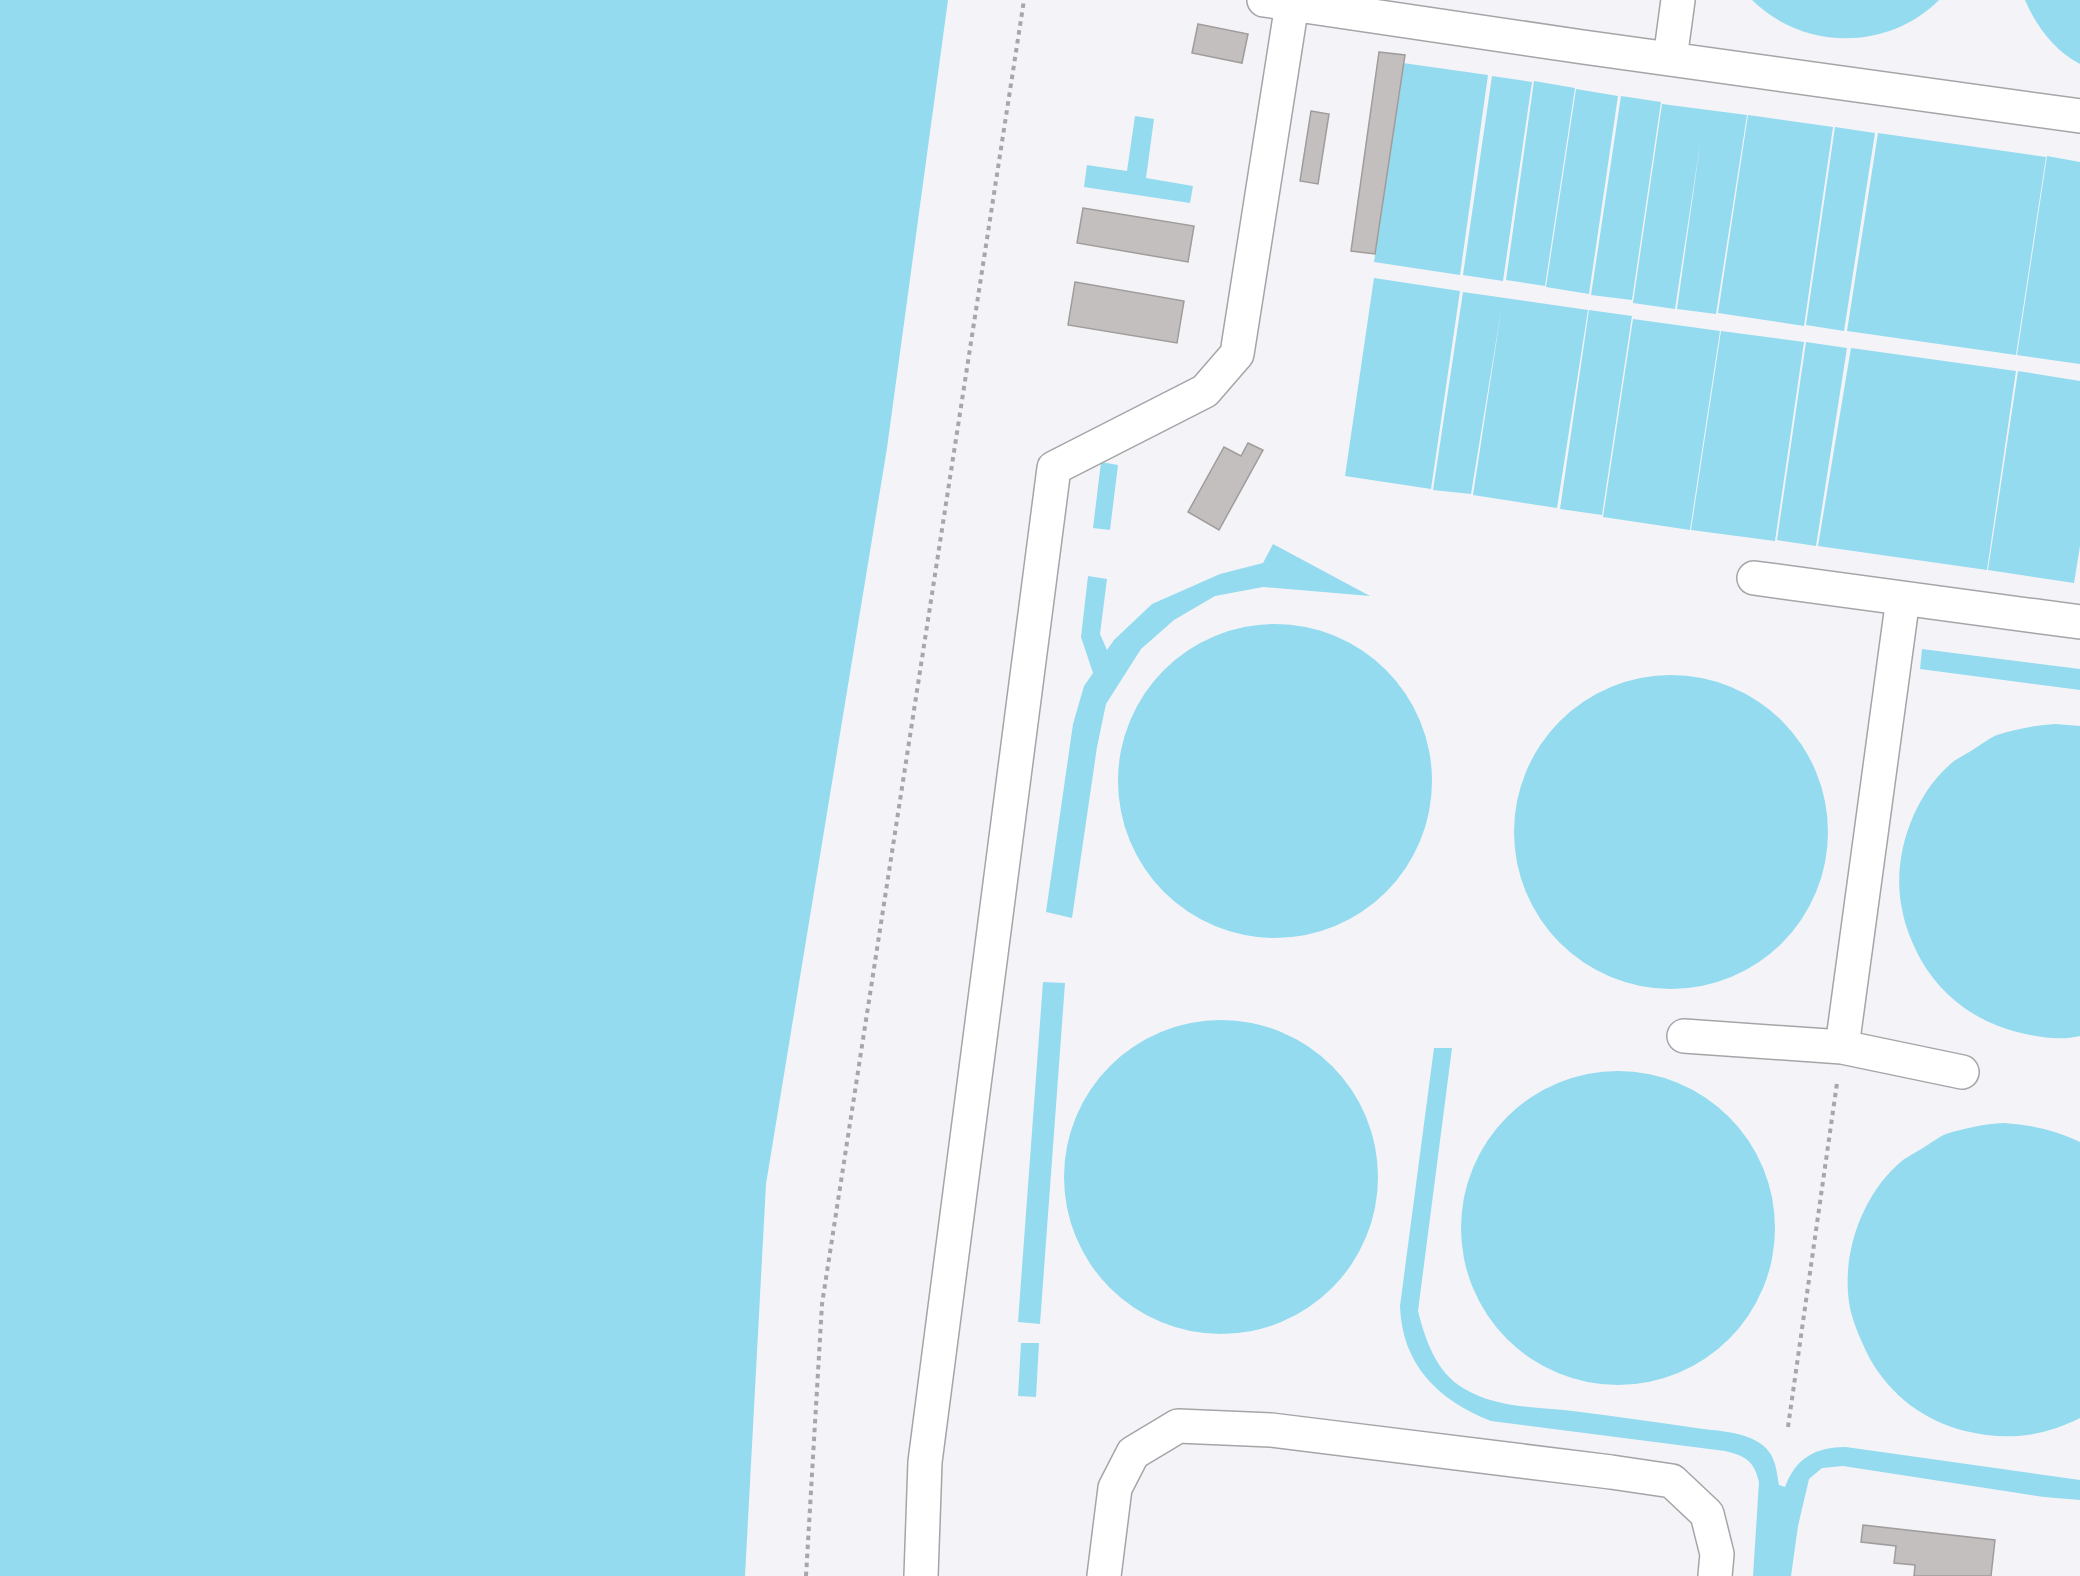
<svg xmlns="http://www.w3.org/2000/svg" width="2080" height="1576" viewBox="0 0 2080 1576" font-family="'PT Sans',sans-serif">
  <rect width="100%" height="100%" fill="#f4f4f8"/>
  <path fill="#94dbef" d="M0 0H948L887 448 766 1184 745 1576H0Z
    M1752 0H1939C1888 51 1804 51 1752 0Z
    M2025 0H2080V64C2055 51 2036 26 2025 0Z
    M1403 63 1488 75 1460 275 1374 262Z
    M1492 76 1532 82 1503 281 1463 275Z
    M1534 81 1575 88 1545 286 1506 280Z
    M1576 89 1618 96 1589 294 1546 287Z
    M1621 96 1661 102 1632 300 1591 295Z
    M1662 104 1747 115 1716 314 1677 309 1701 138 1675 309 1633 303Z
    M1748 115 1833 127 1804 326 1718 313Z
    M1135 116 1154 119 1146 178 1193 186 1190 203 1084 187 1087 165 1127 171Z
    M1835 127 1875 133 1844 331 1806 325Z
    M1878 133 2046 157 2016 355 1847 331Z
    M2047 156 2080 162V364L2017 355Z
    M1374 278 1460 291 1431 489 1345 476Z
    M1463 292 1588 310 1557 508 1473 495 1502 305 1471 494 1433 490Z
    M1589 310 1632 316 1602 515 1560 509Z
    M1633 319 1720 331 1690 530 1603 517Z
    M1721 331 1804 342 1775 541 1691 530Z
    M1806 342 1847 348 1816 546 1777 540Z
    M1851 348 2016 371 1987 570 1818 546Z
    M2018 371 2080 381V546L2074 583 1988 570Z
    M1101 462 1118 465 1110 530 1093 528Z
    M1273 544 1370 596 1263 587 1215 596 1174 620 1141 649 1106 704 1097 747 1072 918 1046 912 1073 724 1084 686 1093 673 1081 637 1088 576 1107 579 1100 634 1107 650 1114 640 1152 604 1220 574 1263 563Z
    M1118 781a157 157 0 1 1 314 0a157 157 0 1 1-314 0Z
    M1922 649 2080 669V690L1920 669Z
    M1514 832a157 157 0 1 1 314 0a157 157 0 1 1-314 0Z
    M2055 724 2080 726V1036C2059 1041 2038 1037 2017 1032 1977 1022 1942 997 1921 960 1913 945 1905 927 1902 909 1891 858 1913 794 1954 761 1960 757 1968 753 1974 749 1981 745 1989 738 1997 735 2016 729 2036 725 2055 724Z
    M1043 982 1065 983 1040 1324 1018 1322Z
    M1064 1177a157 157 0 1 1 314 0a157 157 0 1 1-314 0Z
    M1434 1048H1452L1418 1311C1425 1339 1436 1372 1463 1388 1495 1408 1536 1407 1573 1411 1614 1416 1655 1422 1696 1428 1716 1431 1740 1431 1758 1442 1775 1452 1776 1467 1779 1485L1785 1487C1796 1458 1815 1447 1846 1447L2080 1480V1500L2044 1497 1843 1466 1822 1468 1809 1479 1798 1526 1791 1576H1753L1759 1482C1754 1461 1746 1456 1725 1451L1491 1421C1438 1400 1402 1365 1400 1306Z
    M1461 1228a157 157 0 1 1 314 0a157 157 0 1 1-314 0Z
    M2004 1123C2032 1125 2055 1130 2080 1142V1418C2042 1437 2007 1441 1965 1431 1925 1421 1891 1396 1870 1359 1862 1343 1854 1326 1850 1308 1840 1256 1862 1193 1903 1160 1909 1156 1916 1152 1923 1148 1930 1144 1938 1137 1946 1134 1965 1128 1984 1124 2004 1123Z
    M1021 1343H1039L1036 1397 1018 1396Z"/>
  <path fill="#c2bfbe" stroke="#9f9c9b" stroke-width="1.5" d="M1198 24 1248 34 1242 63 1192 53Z
    M1379 52 1405 55 1375 254 1351 251Z
    M1311 111 1329 114 1318 184 1300 181Z
    M1083 208 1194 226 1188 262 1077 243Z
    M1075 282 1184 301 1177 343 1068 325Z
    M1248 443 1263 450 1219 530 1188 512 1224 447 1241 456Z
    M1863 1525 1995 1540 1991 1576H1914L1915 1565 1894 1563 1896 1546 1861 1542Z"/>
  <g fill="none" stroke-linecap="round" stroke-linejoin="round">
    <defs>
      <path id="minor" d="M1264 0 1583 47 2080 116
        M1670 59 1678 0
        M1754 578 2080 622
        M1684 1036 1842 1047 1962 1072
        M1842 1047 1903 598
        M921 1576 925 1462 1054 468 1205 391 1237 354 1292 4
        M1104 1576 1115 1488 1133 1453 1178 1426 1271 1430 1611 1472 1672 1481 1707 1514 1717 1554 1715 1576"/>
    </defs>
    <use href="#minor" stroke="#a5a5a8" stroke-width="36"/>
    <path stroke="#a7a7aa" stroke-width="4" stroke-dasharray="4.5 4.5" stroke-linecap="butt" d="M1788 1427 1837 1083
      M806 1576 822 1304 1024 0"/>
    <use href="#minor" stroke="#fff" stroke-width="33"/>
  </g>
</svg>
